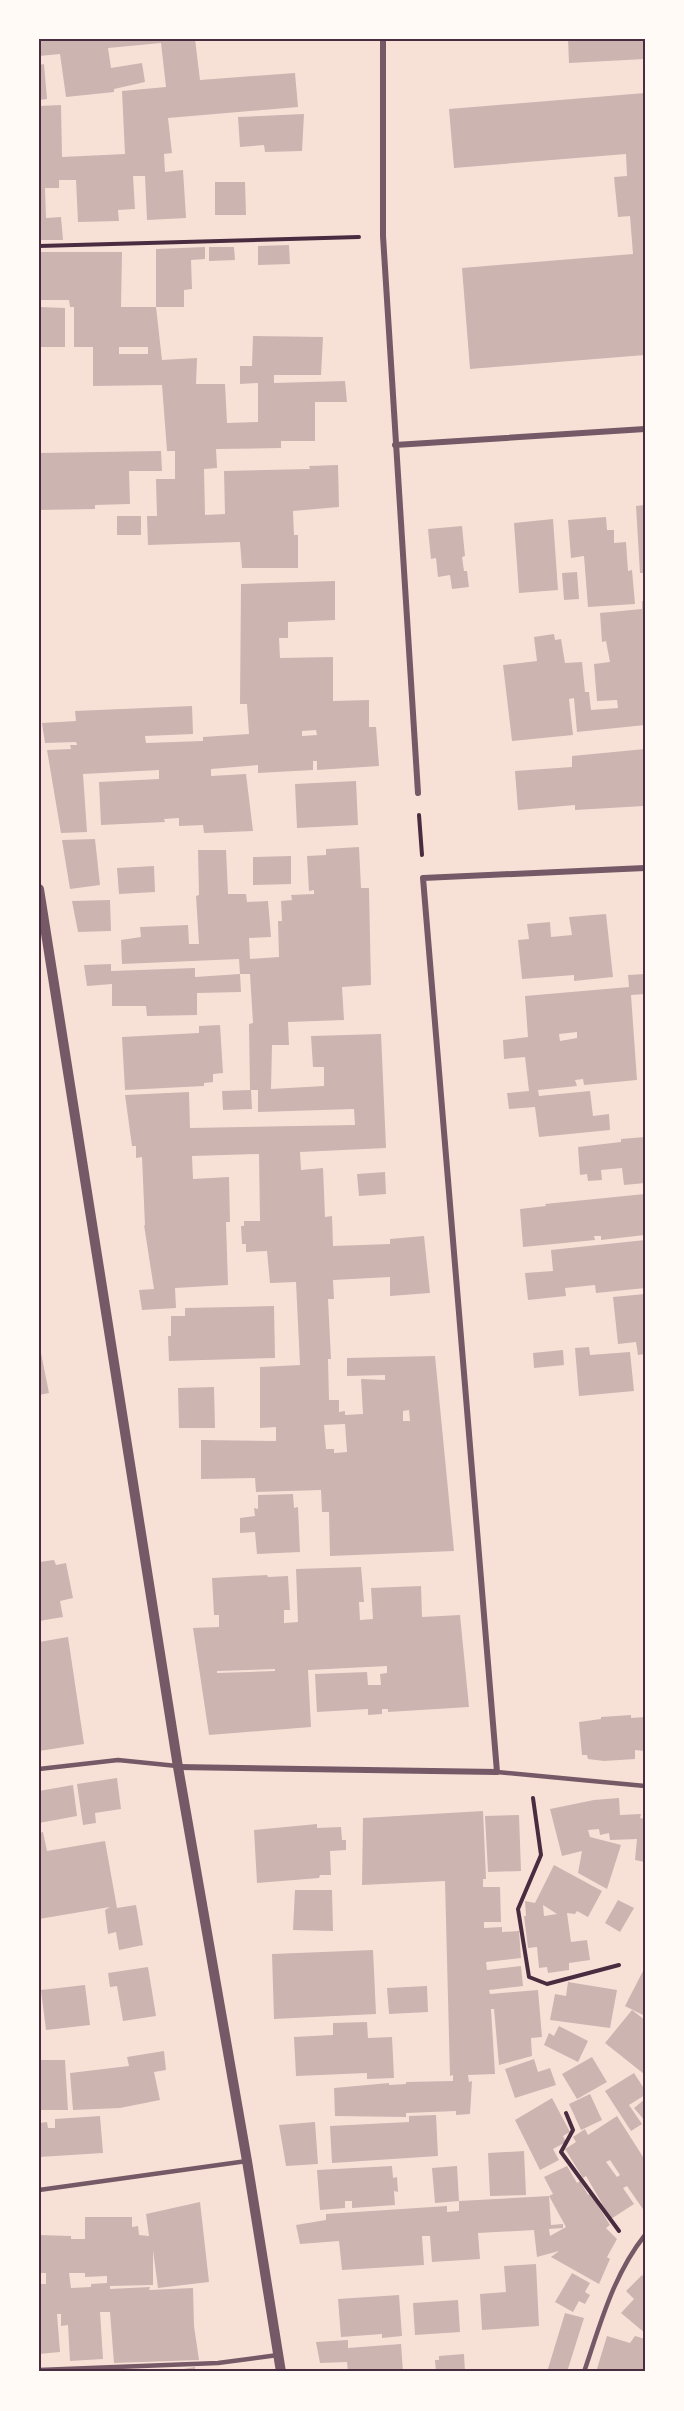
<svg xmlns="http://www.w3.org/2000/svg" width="684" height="2411" viewBox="0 0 684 2411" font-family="Roboto,sans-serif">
  <rect width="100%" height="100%" fill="#f7e1d7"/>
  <path fill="#ccb4b1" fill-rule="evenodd" d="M39 39H195L200 80 295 73 298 107 168 118 172 153 164 154 165 172 183 170 186 218 147 220 145 176H133L135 209 118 210 119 221 78 222 76 180H59V188H45L46 218 61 217 63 240H39V106L61 105 62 157 125 154 122 91 166 87 161 43 108 48 111 68 142 63 145 82 114 89V92L66 97 60 54 39 56Z
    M568 39H645V59L569 63Z
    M44 64 47 99 39 100V65Z
    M645 93V355L470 369 462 268 633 254 630 216 618 217 614 177 627 176 626 154 454 168 449 109Z
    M304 114 302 151 265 152 264 145 240 147 238 117Z
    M215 182H245L246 215H215Z
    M289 245 290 264 258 265V246Z
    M205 247V259L191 260 192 289 184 290V307H156V249Z
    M209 247H234L235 260 209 261Z
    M39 252H122L121 307H156L162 360 197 358 196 384H225L227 423 258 422V383L240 384V366H252L253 336 323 337 321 375H274V383L345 381 347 402H315V441H281V448L216 449 217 468 204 469 205 515 225 514 224 471 310 469 309 466 338 465 339 507 293 511 294 535H298V568H242L240 542 148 545 147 516H157L156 479H175V451H167L162 385 93 386V347H74V307H70L69 300H39ZM119 347H148V354H119Z
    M39 307 65 308V347H39Z
    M161 451 162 471H129L130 504 95 505V509L39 510V453Z
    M645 505V573H640L636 506Z
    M117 516H141V535H117Z
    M606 517 607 530H614V543L626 542 628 571 632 570 635 604 588 607 584 556 571 558 568 520Z
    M553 519 558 590 519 593 514 523Z
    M462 526 465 556 462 557 464 571H467L469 587 452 589 450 575 438 577 436 558 431 559 428 529Z
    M577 572 579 599 564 600 562 573Z
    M335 581V620L288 622V638H279L280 658 333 657V701L369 700V727H376L379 766 317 770V761H313V770L258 773V765L211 769V776L246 774 253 831 204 833 203 825 179 826V818L164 819 165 822 101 825 99 782 159 779V770L83 774 87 832 61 833 47 750 71 749 70 745H77L76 742 45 743 42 723 76 721 75 711 192 706 193 734 145 736 146 743 203 741V737L249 734 247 704H240L241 584ZM316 730 317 735 302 736V731Z
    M642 601H645V636H643L645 725 577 732 574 698 569 699 573 735 512 741 503 665 537 661 534 637 554 634 555 640 561 639 565 663 582 662 585 692H589L591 710 618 708 617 700 597 701 594 664 610 662 606 641 602 642 600 613 642 609Z
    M645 749 644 806 575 810V805L518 810 515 771 572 767V756Z
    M356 781 358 825 297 828 295 784Z
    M95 839 100 885 70 889 62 840Z
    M359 847 361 888H369L371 985 342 987 344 1020 288 1022 289 1045H272L271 1089 324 1086V1067H313L311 1036 381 1034 386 1148 300 1152 301 1170 323 1168 325 1217 332 1216 333 1246 390 1244V1239L424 1236 430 1293 390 1296V1277L333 1280 334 1299H328L331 1359H328L329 1400H339V1412L345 1411V1415L363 1414 361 1379 385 1380V1375L347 1376V1358L435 1356 454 1551 330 1556 329 1512H322L321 1490 256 1492 255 1478 201 1479V1440L276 1441V1427L260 1428V1367L300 1365 296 1282 270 1283 267 1251 246 1252V1244H242L241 1226H244V1221H260L259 1154 192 1156 193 1179 229 1177 230 1222H226L228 1285 175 1288 176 1308 142 1310 139 1290 154 1289 144 1225 145 1226 142 1157 136 1158V1146H132L125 1095 189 1092 190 1128 355 1125 354 1109 258 1112V1090H251L252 1109 223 1110 222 1091 250 1090 249 1024 253 1023 250 974H240L239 959 122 964 121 940 141 937 140 927 188 925 189 944H199L196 896 199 895 198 850H226L228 894H246L247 902 268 901 271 937 249 938 250 959 279 957 278 921H282L281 901 292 900 291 895 314 894V890L309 891 307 856 326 855V849ZM409 1410 410 1421H403V1411ZM345 1424 347 1452 334 1453V1449H326L324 1425Z
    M291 856V884L253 885V857Z
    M154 866 155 892 119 894 117 868Z
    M110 900 111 931 78 932 72 901Z
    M606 914 613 977 574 981V975L522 979 518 940 529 939 527 924 550 922 551 937 572 935 569 917Z
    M111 964V971L195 968V977L240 974 241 992 197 993V1015L147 1016 146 1006H112V984L87 986 84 965Z
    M645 974V994L631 995 637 1080 584 1085 583 1079 575 1080 577 1086 538 1090 539 1096 590 1091 593 1116 609 1114 610 1130 539 1137 535 1107 509 1109 507 1093 529 1091 525 1057 504 1059 503 1040 528 1037 525 996 629 987 628 975ZM577 1032V1038L560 1041 559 1034Z
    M220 1025 223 1073 213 1074V1082L204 1083V1086L125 1090 122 1037 199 1033V1026Z
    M645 1137V1183L624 1185 622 1168 601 1170 602 1180 588 1181 587 1174 580 1175 578 1147 621 1142V1139Z
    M385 1172 386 1194 359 1196 357 1174Z
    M645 1194V1235L601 1240V1236H594L595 1240 523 1247 520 1209 546 1206 545 1204Z
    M645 1240V1288L596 1293 595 1285 565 1288 566 1296 528 1300 525 1273 553 1271 551 1250Z
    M645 1294V1354L638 1355 636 1342 618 1344 613 1297Z
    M274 1306 275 1358 169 1361 168 1336H171V1316H185V1308Z
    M39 1343 49 1393 39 1395Z
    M589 1347 590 1355 630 1352 634 1391 579 1396 575 1348Z
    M563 1350 564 1365 534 1368 533 1353Z
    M214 1387 215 1428H179L178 1388Z
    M293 1494 294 1508 298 1507 300 1552 257 1554 255 1532 240 1533V1518L255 1516 254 1508 258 1509V1495Z
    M54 1560 56 1565 66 1563 73 1598 60 1601 63 1617 39 1621V1562Z
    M361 1567 364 1602H359L360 1620 373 1619 371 1588 421 1586 422 1617 460 1615 469 1707 388 1712V1709H382V1714L368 1715V1709L317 1712 315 1674 367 1672 368 1685H381L380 1674 387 1673V1666L308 1670 311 1727 209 1735 193 1628 219 1627V1615H214L212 1578 267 1575 268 1577 288 1576 290 1610H284V1623L298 1622 296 1569ZM275 1669V1671L217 1673V1671Z
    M68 1637 84 1744 39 1751V1642Z
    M631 1715V1718L645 1717V1751L635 1750V1759L604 1761 588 1759 587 1755H582L579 1722 601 1719V1717Z
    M117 1778 121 1809 95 1813 96 1823 83 1825 77 1784Z
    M73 1785 77 1816 39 1823V1791Z
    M619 1798 620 1815 641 1814 640 1818 645 1819V1862L635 1860 637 1839 610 1840 609 1833 600 1835 599 1829 588 1830 590 1837 621 1845 607 1889 578 1873 582 1851 562 1856 550 1809 594 1800Z
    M483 1811 486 1879H483V1887H500L501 1922H484V1928L502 1927V1932L519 1931 521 1958 486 1962 487 1970 521 1966 523 1986 489 1990 490 1994 538 1990 542 2037 531 2038 532 2056 499 2065 494 2009H491L495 2074 468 2075 469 2082 472 2081 470 2114 456 2115V2111L406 2113V2117L335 2116 334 2088 389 2083V2085L406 2084V2082L453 2081V2075L450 2076 445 1881 362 1885 363 1818Z
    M519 1815 521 1871 488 1872 485 1816Z
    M317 1824V1828L341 1827 342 1840H346V1850L330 1851 331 1875H320L319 1878 257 1883 254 1830Z
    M43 1832 47 1851 105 1841 117 1908 136 1905 143 1945 119 1950 116 1932 108 1934 105 1910 110 1907 39 1919V1833Z
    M554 1865 602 1891 588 1917 577 1911 575 1914 567 1913 571 1942 587 1940 590 1960 569 1963V1970L548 1973 547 1967 539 1968 537 1947 528 1948 524 1916H526L525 1901 535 1903ZM543 1905 557 1914 544 1916Z
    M295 1890H332L333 1931 293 1930Z
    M618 1900 634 1908 620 1932 605 1923Z
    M373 1950 376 2014 274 2019 272 1954Z
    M148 1967 156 2016 123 2021 117 1986 110 1987 108 1973Z
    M643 1971 645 1972V2016L625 2006Z
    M568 1982 617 1990 610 2028 550 2020 555 1994 566 1996Z
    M85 1985 90 2025 46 2030 41 1990Z
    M427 1986 428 2012 389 2014 387 1988Z
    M632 2010 645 2020 644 2074 605 2043Z
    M367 2022 368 2038 392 2037 394 2078 367 2079V2073L296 2076 294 2037 333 2035V2023Z
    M559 2026 588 2041 578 2062 544 2045 549 2033 554 2036Z
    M164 2051 166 2070 154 2072 160 2100 120 2108 73 2110 70 2073 129 2066 127 2057Z
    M592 2057 607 2082 577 2099 562 2074Z
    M534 2059 538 2072 550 2068 556 2085 515 2098 505 2069Z
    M39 2060H65L68 2110H39Z
    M634 2073 645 2090V2095L629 2105 642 2124 631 2131 605 2091Z
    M590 2094 602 2120 581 2130 569 2104Z
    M552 2098 570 2132 563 2136 566 2142 553 2149 559 2160 540 2170 515 2120Z
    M645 2099V2121L634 2108Z
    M436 2115 438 2156 332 2163 330 2126 409 2122V2116Z
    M100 2116 103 2153 39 2157V2123L47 2122 48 2128H55V2119Z
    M617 2116 645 2160V2212L627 2186 623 2188 634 2204 611 2219 586 2176 583 2178 565 2149 576 2142 573 2137 585 2129 588 2135ZM610 2160 620 2175 617 2177 606 2162Z
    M315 2122 318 2164 286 2166 279 2125Z
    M524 2151 526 2195 490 2196 488 2153Z
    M392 2166 393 2178 397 2177 398 2192 394 2191 395 2205 352 2208V2201H345V2208L320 2210 317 2170Z
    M457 2166 459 2201 435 2203 432 2168Z
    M567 2166 577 2183 580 2181 588 2195 590 2193 610 2225 606 2228 617 2239 607 2257 610 2259 599 2284 551 2257 559 2251 537 2257 534 2230 478 2233 480 2259 432 2262 430 2236H422L424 2265 342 2270 339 2241 300 2244 296 2225 326 2220V2214L447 2206V2212L459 2211V2201L549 2196 553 2194 544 2177ZM549 2196 566 2227 550 2236 549 2229 563 2228V2224L551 2225Z
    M200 2202 209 2282 158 2288 153 2250V2285L110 2286V2289L150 2287 149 2290 193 2288 194 2326 199 2360 114 2363 110 2312H100L103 2359 70 2361 68 2325 61 2326V2314H57L60 2352 39 2354V2284H46V2273H39V2235L71 2236V2239H85V2217H132V2227L138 2226 139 2235 149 2236 146 2214ZM69 2273H85V2277L107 2276V2283L91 2284V2287L71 2288Z
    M536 2264 539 2326 482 2330 480 2294 506 2292 504 2266Z
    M572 2273 590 2283 585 2292 590 2295 585 2304 579 2301 573 2312 555 2302Z
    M642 2275 645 2278V2333L621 2313 634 2299 626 2291Z
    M399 2295 402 2336 382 2338V2334L341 2337 338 2299Z
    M458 2300 460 2332 415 2335 413 2303Z
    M565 2313 584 2318 567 2372H547Z
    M607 2336 630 2343 635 2336 645 2339V2372H596Z
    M348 2340V2348L401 2344 403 2372H348L347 2362 320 2363 316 2342Z
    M464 2354 465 2372H436L435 2360H439V2356Z
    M195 2367V2372H171V2371Z"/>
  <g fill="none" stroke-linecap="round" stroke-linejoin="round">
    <path stroke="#4a2c40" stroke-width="4" d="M39 246 359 237
      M419 815 422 855
      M533 1798 541 1855 518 1909 529 1977 547 1984 619 1965
      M566 2113 573 2130 561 2152 619 2231"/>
    <path stroke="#755966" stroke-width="4.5" d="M39 1769 118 1760 177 1766
      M497 1772 645 1786
      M39 2190 247 2161
      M39 2370 218 2363 278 2355
      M584 2372C600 2325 613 2275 645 2235"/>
    <path stroke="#755966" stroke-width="6" d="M383 39V236L418 793
      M395 445 645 429
      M178 1767 497 1772 423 878 645 868"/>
    <path stroke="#755966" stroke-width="10" d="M39 889 178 1767 247 2161 281 2372"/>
  </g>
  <rect width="684" height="2411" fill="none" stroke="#fffaf5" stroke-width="81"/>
  <rect x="40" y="40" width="604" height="2330" fill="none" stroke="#4a2c40" stroke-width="2"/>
</svg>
